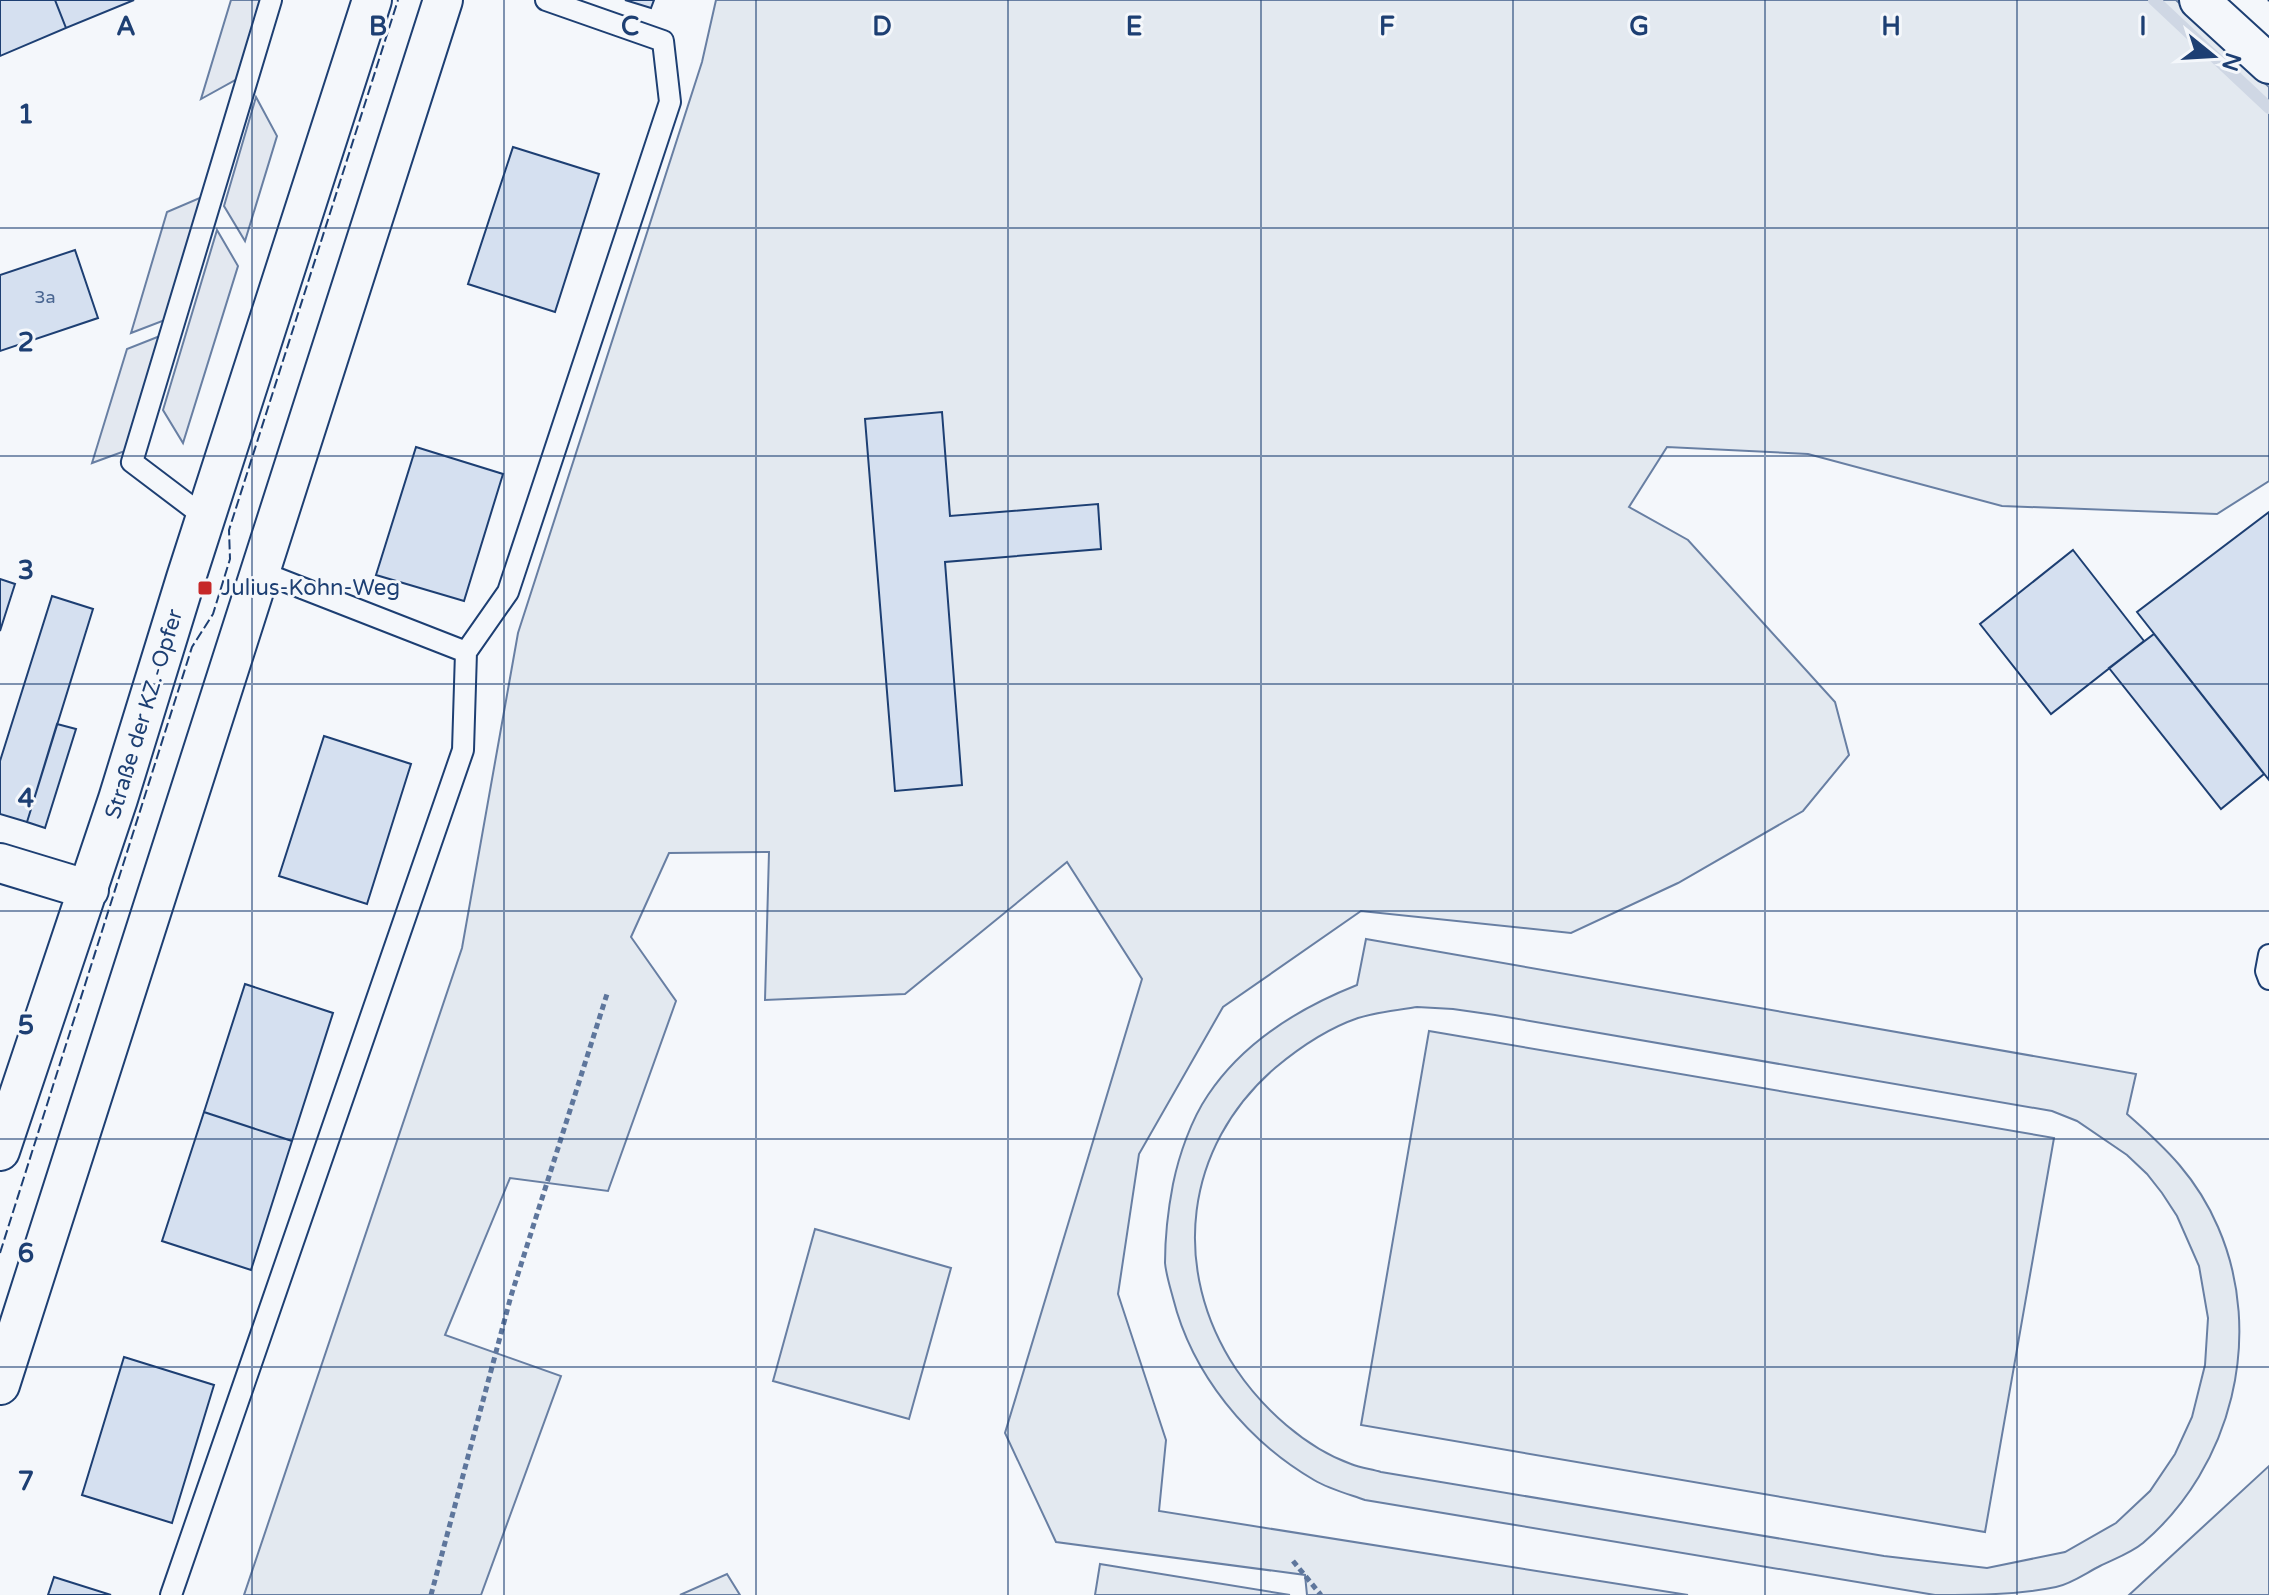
<svg xmlns="http://www.w3.org/2000/svg" width="2269" height="1595" viewBox="0 0 2269 1595" font-family="'Varela Round',sans-serif">
  <rect width="100%" height="100%" fill="#f4f7fb"/>
  <path fill="#e3e9f0" stroke="#687fa3" stroke-width="2" fill-rule="evenodd" d="M716 0H2176L2269 87V481L2217 514 2002 506 1808 454 1667 447 1629 507 1688 540 1835 702 1849 755 1803 811 1678 883 1571 933 1361 911 1223 1007 1139 1154 1118 1294 1166 1440 1159 1511 1688 1595H1307L1305 1575 1056 1542 1005 1433 1142 979 1067 862 905 994 765 1000 769 852 669 853 631 937 676 1001 608 1191 510 1178 445 1335 561 1376 481 1595H244L462 948 518 633 702 62Z
    M1366 939 2136 1074 2127 1114C2167 1149 2197 1178 2218 1227 2265 1335 2232 1467 2143 1543 2131 1553 2114 1559 2100 1566 2086 1573 2071 1584 2056 1587 2017 1595 1975 1595 1935 1595L1365 1500C1348 1494 1329 1489 1314 1480 1247 1441 1192 1374 1173 1298 1170 1287 1166 1274 1165 1263 1165 1236 1168 1210 1173 1184 1179 1155 1191 1120 1208 1095 1244 1041 1299 1008 1357 985ZM1417 1007 1453 1009 1495 1015 2052 1111 2077 1121 2127 1155 2147 1174 2162 1193 2177 1216 2199 1266 2208 1318 2205 1365 2192 1417 2175 1454 2150 1491 2116 1523 2065 1552 1987 1568 1884 1556 1381 1472C1371 1469 1361 1468 1351 1464 1306 1448 1263 1409 1236 1369 1170 1269 1184 1147 1275 1068 1300 1047 1326 1029 1358 1018 1377 1012 1397 1010 1417 1007Z
    M1429 1031 2054 1138 1985 1532 1361 1425Z
    M815 1229 951 1268 909 1419 773 1381Z
    M2269 1466V1595H2129Z
    M1100 1564 1290 1595H1095Z
    M727 1574 740 1595H680Z"/>
  <path fill="#e3e8f0" stroke="#687fa3" stroke-width="2" d="M231 0H261L237 79 201 99Z
    M256 97 277 136 245 241 224 206Z
    M202 197 165 320 131 333 167 212Z
    M217 230 238 266 183 443 163 410Z
    M160 336 125 451 92 463 127 349Z"/>
  <g fill="none" stroke-linecap="round" stroke-linejoin="round">
    <path stroke="#cfd7e4" stroke-width="12" d="M2154 0 2269 108"/>
  </g>
  <path fill="#d5e0f0" stroke="#1d3f73" stroke-width="2" d="M0 0H55L66 28 0 56Z
    M55 0H134L66 28Z
    M625 0H654L651 8Z
    M513 147 599 174 555 312 468 284Z
    M75 250 98 318 0 351V275Z
    M942 412 950 516 1098 504 1101 549 945 562 962 785 895 791 865 419Z
    M416 447 503 474 464 601 376 575Z
    M2269 512V780L2137 612Z
    M2073 550 2144 641 2051 714 1980 624Z
    M0 579 15 584 0 631Z
    M52 596 93 609 27 822 0 814V761Z
    M2154 634 2264 774 2221 809 2109 668Z
    M57 724 76 729 45 828 27 822Z
    M324 736 411 764 367 904 279 876Z
    M245 984 333 1013 292 1141 204 1112Z
    M204 1112 292 1141 251 1270 162 1241Z
    M124 1357 214 1385 172 1523 82 1495Z
    M54 1577 111 1595H48Z"/>
  <g fill="none" stroke-linecap="round" stroke-linejoin="round">
    <defs>
      <path id="lane" d="M206 518 132 462 271 0
        M261 572 466 652
        M2269 955 2266 971 2269 979
        M171 1595 463 750 466 652 508 592 670 102 663 41 546 0"/>
      <path id="street" d="M2199 0 2269 64
        M0 863 89 890
        M0 1151 118 799 186 578 372 0
        M0 1385 443 0"/>
    </defs>
    <use href="#lane" stroke="#1d3f73" stroke-width="24"/>
    <use href="#street" stroke="#1d3f73" stroke-width="42"/>
    <path stroke="#5e769c" stroke-width="5" stroke-dasharray="6 4" stroke-linecap="butt" d="M1293 1561 1321 1595
      M431 1595 511 1296 607 994"/>
    <use href="#lane" stroke="#f4f7fb" stroke-width="20"/>
    <use href="#street" stroke="#f4f7fb" stroke-width="38"/>
    <path stroke="#1d3f73" stroke-width="2" stroke-dasharray="10 4" stroke-linecap="butt" d="M2268 0 2269 1
      M0 1253 192 647 213 614 230 559 229 530 398 0"/>
  </g>
  <path fill="none" stroke="#1d3f73" stroke-width="2" stroke-opacity="0.55" d="M252 0V1595M504 0V1595M756 0V1595M1008 0V1595M1261 0V1595M1513 0V1595M1765 0V1595M2017 0V1595M0 228H2269M0 456H2269M0 684H2269M0 911H2269M0 1139H2269M0 1367H2269"/>
  <rect fill="#c62828" stroke="#f4f7fb" stroke-width="3" x="197" y="580" width="16" height="16" rx="4"/>
  <g text-anchor="middle" dominant-baseline="central" stroke-width="6" stroke-linejoin="round" paint-order="stroke">
    <g font-size="18" fill="#4b6792">
      <text x="45" y="297">3a</text>
    </g>
    <g font-size="22" fill="#1d3f73" stroke="#f4f7fb" text-anchor="start">
      <text x="221" y="588">Julius-Kohn-Weg</text>
    </g>
    <g font-size="22" fill="#1d3f73" stroke="#f4f7fb">
      <text transform="translate(144 714) rotate(-73)">Straße der KZ.-Opfer</text>
    </g>
  </g>
  <g font-size="26" text-anchor="middle" font-weight="bold" fill="#1d3f73" stroke="#f4f7fb" stroke-width="6" stroke-linejoin="round" paint-order="stroke">
    <text x="126" y="35">A</text>
    <text x="378" y="35">B</text>
    <text x="630" y="35">C</text>
    <text x="882" y="35">D</text>
    <text x="1134" y="35">E</text>
    <text x="1387" y="35">F</text>
    <text x="1639" y="35">G</text>
    <text x="1891" y="35">H</text>
    <text x="2143" y="35">I</text>
    <text x="26" y="123">1</text>
    <text x="26" y="351">2</text>
    <text x="26" y="579">3</text>
    <text x="26" y="807">4</text>
    <text x="26" y="1034">5</text>
    <text x="26" y="1262">6</text>
    <text x="26" y="1490">7</text>
  </g>
  <g transform="translate(2213 56) rotate(108)" stroke="#f4f7fb" stroke-width="6" paint-order="stroke">
  <path d="M0-6L14 30L0 20L-14 30Z" fill="#1d3f73"/>
  <text y="-12" font-size="22" font-weight="bold" text-anchor="middle" fill="#1d3f73">N</text>
  </g>
</svg>
